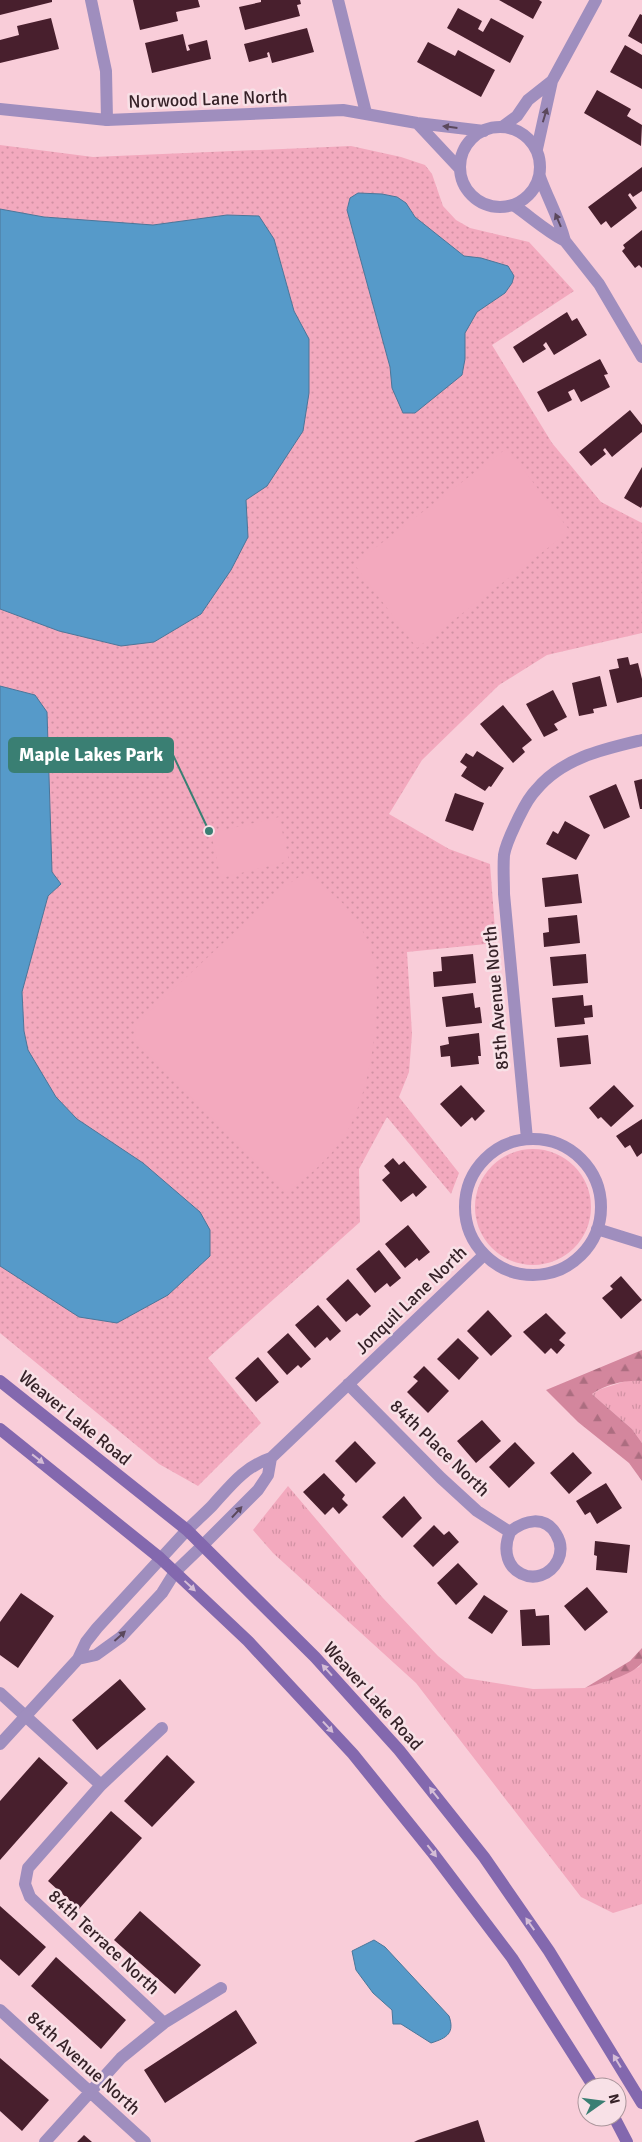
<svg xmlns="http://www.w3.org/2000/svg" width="642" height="2142" viewBox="0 0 642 2142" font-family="Signika,sans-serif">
  <defs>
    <pattern id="grass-tufts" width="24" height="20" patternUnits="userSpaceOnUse" patternTransform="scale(1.25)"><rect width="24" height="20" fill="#f3a9be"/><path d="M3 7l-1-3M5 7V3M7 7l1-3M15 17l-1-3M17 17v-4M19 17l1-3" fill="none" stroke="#d191a3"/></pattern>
    <pattern id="forest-firs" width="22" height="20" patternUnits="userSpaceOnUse" patternTransform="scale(1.25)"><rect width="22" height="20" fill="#d3869d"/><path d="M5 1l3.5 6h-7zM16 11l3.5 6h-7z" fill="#ac6d80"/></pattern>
    <pattern id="park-dots" width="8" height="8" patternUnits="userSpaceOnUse" patternTransform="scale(1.25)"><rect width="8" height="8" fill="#f3a9be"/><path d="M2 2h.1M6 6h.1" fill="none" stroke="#d191a3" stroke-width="1.8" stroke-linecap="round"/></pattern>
  </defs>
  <rect width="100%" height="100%" fill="#f9cdd9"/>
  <path fill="url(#grass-tufts)" d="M629 1380 642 1381V1443L632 1429 592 1394 601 1389Z
    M288 1486 382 1597 438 1656 465 1678 533 1689 585 1688 610 1680 639 1667 642 1663V1904L613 1913 581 1897 416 1683 273 1553 253 1530Z"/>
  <path fill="url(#forest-firs)" d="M642 1350V1381C625 1380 607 1384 592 1394L632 1429 642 1443V1481L629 1463 578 1422 546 1390Z
    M642 1648V1663C631 1676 601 1683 585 1688L630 1661Z"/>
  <path fill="url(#park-dots)" d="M0 145 93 157 351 146 401 157 425 165 432 174 443 206 456 220 470 228 529 242 574 291 492 345 552 443 601 502 642 523V633L547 655 499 685 422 760 389 814 449 849 490 864 496 943 407 952 412 1034 409 1072 399 1097 459 1173 451 1194 387 1117 359 1169 360 1222 208 1358 261 1423 198 1486 159 1464 0 1333Z
    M475 1207a58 58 0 1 1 116 0a58 58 0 1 1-116 0Z"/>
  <path fill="#f3a9be" d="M507 448 570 531 417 648 354 564Z
    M279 817 289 861 221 878 211 833Z
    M305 873C326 888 347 903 360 926 368 940 375 958 376 976 380 1021 369 1100 343 1138 328 1160 308 1177 286 1193L135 1041 136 1024 281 889Z"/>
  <path fill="#569ac9" stroke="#4c7699" d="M358 193 382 194 397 197 406 203 415 217 464 256 481 258 508 266 514 276 512 283 505 293 477 312 465 333V359L462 375 415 413H403L392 388 390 367 347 210 350 198Z
    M0 209 44 217 153 225 227 215 259 216 274 239 294 311 309 339V393L303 431 267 486 246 500 248 537 231 570 201 614 154 642 121 646 59 631 0 609Z
    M0 686 35 695 47 712 52 872 61 884 48 896 22 992 24 1031 28 1050 56 1097 77 1119 143 1163 200 1212 210 1230V1256L168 1295 117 1323 79 1317 0 1266Z
    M374 1940 385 1947 449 2016C455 2033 447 2038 431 2043L401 2024H393L392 2010 373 1993 356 1970 352 1951Z"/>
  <path fill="#481f2d" d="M0 0H52V2L0 15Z
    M133 0H198L200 7 176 12 178 21 140 30Z
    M261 0H300L301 4 297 5 300 16 245 30 239 7 261 2Z
    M499 0H539L542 2 533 19Z
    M458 8 482 21 478 29 483 32 491 18 524 36 510 63 447 28Z
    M640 14 642 15V44L628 36Z
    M51 18 59 49 0 63V40L19 35 17 26Z
    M307 28 314 52 272 63 269 52 267 53 268 57 249 62 244 44Z
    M183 34 187 51 190 50 188 45 207 40 211 59 152 73 145 43Z
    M428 42 455 56 458 50 495 70 481 97 417 62Z
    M625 45 642 55V89L610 72Z
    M597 90 631 109 627 116 642 125 641 146 584 113Z
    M642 167V191L633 197 630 193 628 195 637 208 611 228 606 221 601 225 588 207Z
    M642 230V268L639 265 635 268 622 251 625 248 623 245Z
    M567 312 572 321 577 318 587 335 554 355 546 342 543 345 546 349 523 363 513 347Z
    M600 359 608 374 604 375 610 387 581 402 574 389 568 392 572 400 548 412 537 392Z
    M630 410 642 425V432L612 457 605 448 603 450 606 454 591 466 579 452Z
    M642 467V506L641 508 624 498Z
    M628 657 630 665 638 663 642 679V697L617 703 609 670 619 668 617 659Z
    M600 676 607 706 593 709 594 713 579 716 572 683Z
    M553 690 567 717 554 724 558 730 544 737 526 704Z
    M503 705 532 740 522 748 525 752 513 763 480 724Z
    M477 751 504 768 491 787 489 786 485 791 461 776 467 767 460 762 466 753 473 757Z
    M642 779V809H640L634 781Z
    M616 784 630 817 604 829 589 796Z
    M455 793 484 803 473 831 445 821Z
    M565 821 590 835 576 860 546 844 553 831 558 834Z
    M578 874 582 903 545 907 542 878Z
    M577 915 580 943 544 947 543 933 549 932 548 918Z
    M473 954 476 983 434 987 433 972 442 971 441 957Z
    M586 954 588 983 553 986 550 957Z
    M473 993 475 1008 480 1007 482 1023 446 1027 442 997Z
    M583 995 584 1006 592 1005 593 1017 584 1018 585 1024 555 1027 552 998Z
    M479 1033 481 1056H478L479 1064 451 1067 450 1056 441 1057 440 1046 449 1044 448 1037Z
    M588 1035 591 1064 560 1067 557 1038Z
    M461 1085 485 1111 475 1121 472 1117 461 1127 440 1104Z
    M614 1085 634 1106 611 1127 601 1117 598 1119 589 1108Z
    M642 1119V1153L637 1157 630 1145 625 1148 616 1136Z
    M393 1158 399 1165 404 1161 427 1187 416 1197 413 1193 401 1202 382 1180 390 1173 384 1166Z
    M408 1225 430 1252 419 1261 417 1258 405 1268 385 1244Z
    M379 1250 401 1278 390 1287 387 1283 375 1293 356 1269Z
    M621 1276 642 1300 621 1319 602 1298 613 1289 610 1286Z
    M348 1279 371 1306 360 1316 357 1313 346 1322 326 1299Z
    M318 1305 341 1331 330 1341 327 1337 315 1348 295 1325Z
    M488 1310 512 1336 491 1356 467 1331Z
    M546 1313 566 1333 559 1340 565 1345 557 1354 551 1348 545 1354 523 1332Z
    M288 1333 311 1359 301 1368 298 1365 287 1375 267 1352Z
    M458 1338 479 1358 459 1380 437 1359Z
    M258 1357 279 1382 256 1402 235 1378Z
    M424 1366 449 1391 428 1413 407 1392 418 1381 413 1377Z
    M482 1420 501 1441 476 1463 457 1441Z
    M355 1441 376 1463 356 1483 335 1461Z
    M515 1442 535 1463 509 1488 489 1467Z
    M573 1452 592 1473 569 1494 550 1473Z
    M324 1473 345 1495 342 1499 348 1505 339 1514 333 1507 325 1515 303 1492Z
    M606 1483 622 1508 597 1524 590 1512 585 1515 576 1501Z
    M404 1496 422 1518 402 1538 382 1517Z
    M434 1525 444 1535 449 1531 459 1542 433 1567 413 1546Z
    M595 1541 630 1545 627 1573 596 1570 597 1556 594 1555Z
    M458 1563 478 1584 456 1605 437 1583Z
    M587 1587 608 1612 585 1631 564 1606Z
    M21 1593 54 1616 18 1668 0 1655V1622Z
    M484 1595 508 1611 492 1634 468 1618Z
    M535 1609 536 1616 549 1615 550 1645 522 1646 520 1610Z
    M120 1679 146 1709 97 1750 72 1720Z
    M167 1755 195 1782 152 1827 124 1801Z
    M39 1757 68 1783 0 1860V1801Z
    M111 1811 142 1838 79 1909 48 1881Z
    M0 1906 46 1947 19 1976 0 1959Z
    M140 1911 201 1965 175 1994 114 1940Z
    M56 1957 126 2020 101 2049 31 1986Z
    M236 2010 257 2043 165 2103 144 2070Z
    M0 2058 49 2100 22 2131 0 2111Z
    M478 2120 485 2142H414L418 2140Z
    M84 2135 92 2142H77Z"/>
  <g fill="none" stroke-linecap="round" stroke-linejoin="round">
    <path stroke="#9f8ebe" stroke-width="12" d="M91 0 106 71 107 120
      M338 0 366 113
      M515 206C532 218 546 231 565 241 559 218 548 199 540 177
      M565 241 599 284 642 357
      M527 1139 504 894C504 881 503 868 504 855 506 843 513 830 518 819 523 809 528 798 536 790 562 758 604 749 642 740
      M465 1207a68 68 0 1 1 136 0a68 68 0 1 1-136 0Z
      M597 1229 642 1243
      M348 1384 441 1478 477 1511 510 1532C493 1573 541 1593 558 1560 562 1551 561 1542 556 1534 545 1515 524 1520 510 1532
      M187 1530C195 1522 204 1514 212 1506 231 1485 244 1467 271 1458L484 1255
      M202 1546 258 1490 268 1475 271 1458
      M0 1693 101 1785
      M162 1728 101 1785 28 1868 25 1884 30 1897 164 2023
      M0 2010 145 2142
      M45 2142 121 2058 164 2023 221 1988"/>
    <path stroke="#9f8ebe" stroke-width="12" d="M0 109 107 120 343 110 417 123 484 131
      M417 123 460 169
      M460 167a40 40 0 1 1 80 0a40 40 0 1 1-80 0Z
      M502 127 517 116 528 100 552 81
      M537 149 552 81 596 0
      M78 1659 96 1655 121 1637 162 1593 175 1572 202 1546
      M0 1744 78 1659 86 1642 97 1628 187 1530"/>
    <path stroke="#8368ae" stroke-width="12" d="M0 1381 187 1530 315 1657 399 1750 484 1857 549 1951 642 2103
      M0 1429 160 1558 248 1641 353 1754 432 1852 512 1958 594 2087
      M614 2117 627 2142"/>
  </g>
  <defs><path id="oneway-solid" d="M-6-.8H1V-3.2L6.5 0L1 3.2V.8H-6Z" transform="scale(1.25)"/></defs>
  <g fill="#5b485c">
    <use href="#oneway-solid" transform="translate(545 115) rotate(-73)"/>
    <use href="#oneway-solid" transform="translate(450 127) rotate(-173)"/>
    <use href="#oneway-solid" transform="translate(558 220) rotate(-113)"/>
    <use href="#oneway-solid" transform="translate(237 1512) rotate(-47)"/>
    <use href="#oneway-solid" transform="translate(120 1636) rotate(-42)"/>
  </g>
  <g fill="#d5bdd6">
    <use href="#oneway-solid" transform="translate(38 1459) rotate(38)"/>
    <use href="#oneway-solid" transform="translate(190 1586) rotate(43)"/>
    <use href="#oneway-solid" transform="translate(327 1670) rotate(-132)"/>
    <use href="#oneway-solid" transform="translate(328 1727) rotate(47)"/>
    <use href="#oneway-solid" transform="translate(434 1793) rotate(-128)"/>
    <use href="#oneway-solid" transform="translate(432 1851) rotate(52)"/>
    <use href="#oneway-solid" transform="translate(530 1924) rotate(-125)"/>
    <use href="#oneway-solid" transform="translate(617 2061) rotate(-121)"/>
  </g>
  <g text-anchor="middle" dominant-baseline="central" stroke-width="5" stroke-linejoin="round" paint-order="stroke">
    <g font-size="18" fill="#362228" stroke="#f8e1e7">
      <text transform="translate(208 99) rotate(-2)">Norwood Lane North</text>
      <text transform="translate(496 998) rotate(-95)">85th Avenue North</text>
      <text transform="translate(411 1300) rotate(-44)">Jonquil Lane North</text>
      <text transform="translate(75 1418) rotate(39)">Weaver Lake Road</text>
      <text transform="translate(440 1448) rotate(44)">84th Place North</text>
      <text transform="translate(373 1696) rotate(48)">Weaver Lake Road</text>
      <text transform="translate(104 1942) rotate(43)">84th Terrace North</text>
      <text transform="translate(84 2063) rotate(42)">84th Avenue North</text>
    </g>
  </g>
  <path fill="none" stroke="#3a7f73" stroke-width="2" d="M209 831L173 755"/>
  <circle fill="#3a7f73" stroke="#f8e1e7" stroke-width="2" cx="209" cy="831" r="5"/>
  <rect fill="#3a7f73" stroke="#3a7f73" stroke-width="2" x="9" y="738" width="164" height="34" rx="5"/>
  <g font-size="19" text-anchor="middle" font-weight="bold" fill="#fff">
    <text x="91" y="761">Maple Lakes Park</text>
  </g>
  <g transform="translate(602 2102) rotate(76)"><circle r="24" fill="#f8e1e7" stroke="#aa959b"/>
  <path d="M0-4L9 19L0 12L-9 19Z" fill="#3a7f73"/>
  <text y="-8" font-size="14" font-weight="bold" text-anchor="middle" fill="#362228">N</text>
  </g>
</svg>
